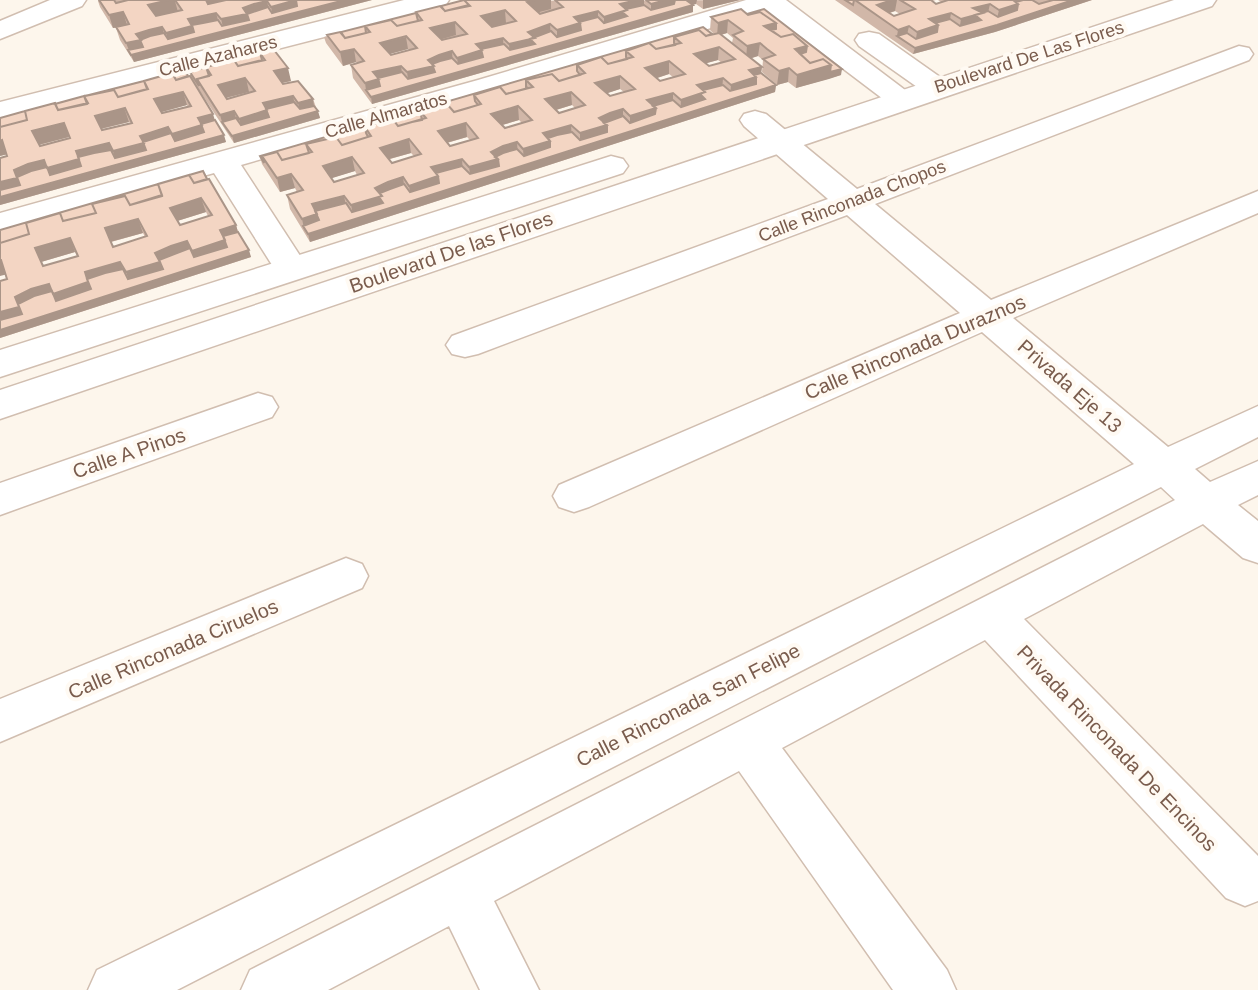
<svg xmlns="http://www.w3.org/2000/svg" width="1258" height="990" viewBox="0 0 1258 990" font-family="Arial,sans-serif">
  <rect width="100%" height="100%" fill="#fdf6ec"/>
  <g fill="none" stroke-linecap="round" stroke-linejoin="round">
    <defs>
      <path id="minor" d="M50 0H86L82 6 0 39V21Z
        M404 0H449L445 6 0 120V102Z
        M746 0H786L917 99 913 105 902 108 891 105 767 11 498 92 241 165 308 268 303 276 291 279 279 276 214 173 0 233V213L478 80Z
        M869 32 879 34 947 82 952 88 947 94 937 97 927 94 859 46 855 40 859 34Z
        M1239 46 1249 48 1253 54 1249 60 875 204 991 300 1258 191V213L1013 318 1168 447 1258 406V437L1195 469 1210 482 1258 461V495L1238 505 1258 521V563L1243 558 1203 524 1024 619 1258 856V901L1245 906 1226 898 985 640 782 748 947 970 956 990H893L739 771 494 901 539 990H480L449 926 328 990H241L250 970 1175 500 1161 487 177 990H88L97 970 1134 464 982 332 589 507 574 512 559 507 553 496 559 485 960 313 847 215 478 354 465 357 452 354 446 345 452 336 828 199 744 126 740 120 744 114 755 111 766 114 857 189Z
        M258 393 272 397 278 407 272 417 0 515V483Z
        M346 558 362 564 368 576 362 588 0 742V699Z"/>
      <path id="tertiary" d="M1174 0H1216L1212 6 0 419V390Z
        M611 156 623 159 628 166 623 173 0 377V350Z"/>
    </defs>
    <use href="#minor" stroke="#d1beb0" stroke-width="3"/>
    <use href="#tertiary" stroke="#d1beb0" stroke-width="3"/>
    <use href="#minor" fill="#fff" fill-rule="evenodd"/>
    <use href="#tertiary" fill="#fff" fill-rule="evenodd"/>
  </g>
  <path fill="#d1b7a8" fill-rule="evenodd" d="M99 0H372L134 62 120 40 116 28H113L100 7 98 1Z
    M464 0 587 1 740 0 703 9 696 4 692 5 693 12 372 104 353 78 351 65 357 63 356 62 343 66 326 43 324 37ZM408 49 409 50 391 55 390 54Z
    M835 0H936L932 1 936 4 941 2 938 0H1092L995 32 913 54ZM895 11 900 14 894 16 890 13Z
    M741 9 841 75 796 88 788 82 777 85 762 72 763 60 758 56 751 58 762 67 761 73 776 85 775 92 310 242 290 209 287 195 297 192 295 188 280 192 262 164 260 156 703 27 712 34H714L710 30 711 17ZM727 33 733 38 732 43 721 35ZM718 60 722 63 709 66 706 63ZM669 74 673 77 660 81 657 78ZM620 89 624 92 610 96 607 93ZM572 105 575 108 559 113 556 110ZM519 120 522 123 505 128 502 125ZM467 137 470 140 450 146 447 143ZM411 153 414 156 392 163 390 159ZM355 171 357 175 334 182 331 178Z
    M274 50 291 81 282 83 313 99 320 118 234 143 201 93 192 79 190 72ZM249 92 250 93 227 99 226 98Z
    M172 73 215 120 226 142 0 205V158L7 156V154L0 156 55 104ZM187 105 188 107 162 113 161 112ZM129 122 130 123 102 130 101 129ZM69 137V138L40 146 39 145Z
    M203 171 236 225 238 232 251 257 0 338 7 279ZM206 212 208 216 180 225 177 221ZM143 233 145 237 113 247 111 242ZM75 252 77 256 43 266 41 262Z"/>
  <path fill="#aa9588" d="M169 0H180L175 1 178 12 152 18 148 5Z
    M203 0H230L205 6Z
    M293 0H372L134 62 126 43 136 34 162 27 166 40 169 45 166 33 188 19 216 13 220 27 224 31 221 19 243 8 267 1 270 14 273 18 271 7Z
    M536 0H551V9L528 15 527 2Z
    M637 0H644V11L627 23 604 30V17L620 4Z
    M666 0H681L651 17V4Z
    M686 0H697L696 4 686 6Z
    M703 0H740L703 9Z
    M892 0H897L895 11 879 16 877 5Z
    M1009 0H1029L1015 17 996 23 999 10Z
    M1073 0H1092L995 32 913 54 915 48Z
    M519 1V7L505 11 506 23 482 29 481 16Z
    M145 3 147 10 124 15 127 25 113 28 109 15Z
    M990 4 987 17 959 32 961 19 973 8Z
    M693 5V12L372 104 371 97 409 86 407 72 428 60 439 55 452 51 453 65 510 57 509 44 528 32 550 24 551 37Z
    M598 11V24L581 36 557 43V30L574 17Z
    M951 13 949 26 936 38 915 45 917 32 929 19Z
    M446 18 455 23 456 35 432 42 430 28Z
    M728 20 727 33 717 36 718 23Z
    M776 23 775 36 764 26Z
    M909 26 906 39 897 36 898 30Z
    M423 33 406 37 408 49 382 56 380 43Z
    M503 38 504 51 459 71 457 58 476 44Z
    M760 43 758 56 746 60 747 46Z
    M807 46 806 59 795 49Z
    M719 47 718 60 693 67 694 54Z
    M354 49 356 62 343 66 340 52Z
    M669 61V74L645 82V68Z
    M831 65 829 79 796 88 797 75Z
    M401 66 403 79 381 93 366 90 367 97 365 83 373 72Z
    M762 67 760 80 755 91 730 98 731 85 749 70Z
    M288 68 291 81 277 84 274 71Z
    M789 68 788 82 777 85 779 71Z
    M842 69 841 75 829 79 830 72Z
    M620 76V89L596 97 595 83Z
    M246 78 249 92 221 99 218 85Z
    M723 78 722 92 705 106 680 114 681 100 697 85Z
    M776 85 775 92 310 242 308 234Z
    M183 92 187 105 158 113 154 99Z
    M571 92 572 105 546 113 545 99Z
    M673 93V107L655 121 630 130V116L647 100Z
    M293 96 296 109 271 124 243 132 239 119 263 103Z
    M313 99 315 112 318 111 320 118 234 143 232 136 301 116 298 103Z
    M120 103 125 110 129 122 100 129 95 116Z
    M518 106 519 120 492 128 491 114Z
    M623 109V123L607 139 580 147V133L599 118 610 113Z
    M234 111 238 125 222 122 224 129 220 115Z
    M213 114 217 127 206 139 177 148 172 134 198 118Z
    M64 123 69 137 38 145 32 131Z
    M466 123 467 137 439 145 438 131Z
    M30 125 8 154 0 156V141Z
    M571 125 572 139 551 154 524 163 523 149 543 133Z
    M168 127 173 140 146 149 148 156 224 135 226 142 0 205V182L17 178 14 170 28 164 44 160 47 168 79 159 76 151 109 143 114 157 81 164 84 173 53 182 50 174 34 178 20 184 23 191 117 165 113 151 143 144 140 136Z
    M409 139 411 153 382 161 380 148Z
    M517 142 518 156 499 173 471 181 469 167 491 152 503 146Z
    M352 157 355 171 326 180 323 166Z
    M462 159 463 173 440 190 411 199 409 186 431 167Z
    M291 174 295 188 280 192 277 178Z
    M403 177 405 191 354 219 351 205 375 188Z
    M344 196 347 210 320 228 303 226 305 233 302 219 312 204Z
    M201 198 206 212 174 222 170 208Z
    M138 219 143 233 110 242 105 228Z
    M236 225 240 239 229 254 197 265 192 251 220 230Z
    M70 238 75 252 41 262 0 256Z
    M187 241 192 255 165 277 131 286 126 272 155 253 171 246Z
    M249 250 251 257 0 338V330Z
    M0 260H1L8 274 0 276Z
    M120 262 126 276 94 296 25 321 0 328V312L15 297 31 289 85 272Z"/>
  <path fill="#f3d5c3" stroke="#aa9588" stroke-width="2" fill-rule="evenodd" d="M99 0H114L116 3 128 0H169L148 5 156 16 182 10 175 0H206L208 4 226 0H296L271 7 267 1 254 4 243 8 247 14 221 19 216 13 188 19 192 26 166 33 162 27 149 30 136 34 141 40 126 43 116 27 129 24 123 12 109 15Z
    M296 0H345L131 55 128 50 143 47 140 40 150 36 164 33 168 39 194 32 192 25 203 23 218 20 222 26 249 20 247 14 268 7 272 13 297 6Z
    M464 0H536L527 2 540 14 563 7 555 0H637L620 4 627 10 604 17 598 11 574 17 580 23 557 30 550 24 528 32 535 38 509 44 503 38 476 44 482 50 457 58 452 51 439 55 428 60 434 66 407 72 401 66 373 72 379 79 365 83 351 65 364 61 354 49 340 52 327 35 340 32 345 38 358 35 370 32 365 26 391 20 397 26 409 23 422 20 416 12 440 6 445 11 470 6ZM505 10 516 21 492 27 481 16ZM455 22 467 34 442 40 430 28ZM406 36 417 48 391 55 380 43Z
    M464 0 469 5 445 11 441 6Z
    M646 0H666L651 4Z
    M675 0H686L693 5 371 97 366 90 380 86 378 78 402 72 408 79 435 72 432 64 440 61 452 58 458 64 483 57 481 49 504 44 510 50 535 44 530 39 551 31 557 37 581 30 580 23 579 22 598 17 604 23 627 16 622 12 627 10 626 9 644 5 651 10 674 4Z
    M845 0H854L853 5Z
    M855 0H892L877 5 894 16 915 9 900 0H931L936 4 948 0H1013L1018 4 999 10 990 4 973 8 983 13 961 19 951 13 929 19 938 25 917 32 909 26 898 30Z
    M1023 0H1032L1039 4 1053 0H1073L997 25 915 48 897 36 907 33 916 39 937 32 938 25 935 23 950 19 960 26 981 20 975 15 988 11 998 17 1017 10 1018 4 1016 2Z
    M741 9 748 15 760 12 776 23 764 26 781 37 793 34 807 46 795 49 810 63 823 59 831 65 797 75 789 68 779 71 763 59 775 55 767 49 760 43 747 46 733 35 743 31 728 20 718 23 711 17Z
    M764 9 842 69 830 72 831 65 823 59 810 63 800 54 806 52 807 46 793 34 781 37 771 30 776 29V23L760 12 748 15 747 14Z
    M416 13 418 21 409 23 397 26 391 20 365 26 366 33 345 38 341 32Z
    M703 27 712 34 706 36 699 30 686 33 674 37V43L675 45 656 49 649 43 626 51V57L627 59 608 64 601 57 577 65V71L580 75 559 81 552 74 526 80V87L528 88 506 94 500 87 474 95 475 101 478 105 454 112 447 104 420 111 422 120 412 122 398 126 392 118 365 127 366 133 368 137 342 145 336 137 306 144 309 153 282 160 277 152 262 156 264 163 260 156Z
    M699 30 706 36 719 33 762 67 749 70 756 77 731 85 723 78 697 85 705 92 681 100 673 93 647 100 656 108 630 116 623 109 610 113 599 118 607 125 580 133 571 125 543 133 550 141 523 149 517 142 503 146 491 152 498 159 469 167 462 159 431 167 438 176 409 186 403 177 388 182 375 188 382 196 351 205 344 196 312 204 317 214 302 219 287 195 303 190 291 174 277 178 262 156 277 152 282 160 312 152 306 144 336 137 342 145 371 136 365 127 392 118 398 126 426 118 420 111 447 104 454 112 468 108 481 104 474 95 500 87 506 94 533 87 526 80 552 74 559 81 585 73 577 65 601 57 608 64 633 57 626 51 649 43 656 49 681 43 674 37ZM719 47 735 59 709 66 694 54ZM669 61 685 74 660 81 645 68ZM620 76 635 89 610 96 595 83ZM571 92 585 105 559 113 545 99ZM518 106 532 120 505 128 491 114ZM466 123 478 138 450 146 438 131ZM409 139 421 154 392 163 380 148ZM352 157 364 173 334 182 323 166Z
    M274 50 288 68 274 71 283 84 298 81 313 99 298 103 293 96 263 103 267 110 239 119 234 111 220 115 197 79 211 75 206 67 234 60 238 66 265 60 260 53ZM245 78 255 91 227 99 218 85Z
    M260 53 262 60 238 66 234 60Z
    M206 67 209 76 197 79 199 86 190 72Z
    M185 71 188 76 176 80 173 74Z
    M172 73 176 80 190 76 213 114 198 118 202 125 172 134 168 127 140 136 144 143 113 151 109 143 76 151 79 159 47 168 44 160 28 164 14 170 17 178 0 182V158L7 156 2 140 0 141V127L27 120 25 111 55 103 58 110 88 103 84 96 114 90 118 97 148 89 144 81ZM183 92 191 106 162 113 154 99ZM125 108 132 123 102 130 95 116ZM64 123 70 138 40 146 32 131Z
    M761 73 776 85 308 234 303 226 319 220 315 211 346 203 352 212 383 203 379 197 382 196 380 193 390 189 404 184 410 192 439 183 438 176 436 173 447 170 462 166 470 174 499 166 498 159 495 157 503 153 517 149 524 156 550 147V141L548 138 557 135 572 132 580 140 607 132V125L604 123 623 116 630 123 655 114 656 108 653 106 673 100 681 107 705 99 700 94 705 92 703 90 723 85 730 91 756 84V77L754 75Z
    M144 81 147 89 118 97 114 90 85 96Z
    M84 96 87 104 58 110 55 104Z
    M294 102 300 109 314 106 318 111 232 136 222 122 236 118 241 125 269 117 266 109Z
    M25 111 27 120 0 127V118Z
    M215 120 224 135 0 197V190L20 185 17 177 31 171 47 167 50 175 81 166 78 157 94 153 111 150 115 158 146 150 143 142 171 133 175 141 204 132 201 124Z
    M203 171 207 179 194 183 189 175 158 184 162 196 130 205 125 196 92 204 96 213 63 221 60 213 26 223 29 234 0 243V230Z
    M189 175 194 183 209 179 236 225 220 230 225 240 192 251 187 241 171 246 155 253 160 262 126 272 120 262 85 272 88 282 53 294 49 284 31 289 15 297 19 307 0 312V281L7 279 1 260H0V243L29 234 26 223 60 213 63 221 96 213 92 204 125 196 130 205 162 195 158 184ZM201 198 212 215 180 225 170 208ZM138 219 147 236 113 247 105 228ZM70 238 78 256 43 266 35 248Z
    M238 232 249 250 0 330V320L22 314 18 304 34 296 52 291 56 301 91 289 87 279 105 273 123 269 128 279 163 269 159 260 190 248 194 257 227 247 223 236Z"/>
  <g text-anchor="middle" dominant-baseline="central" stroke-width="8" stroke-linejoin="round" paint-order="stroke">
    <g font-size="18" fill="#7a5c4d" stroke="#fffaf3">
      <text transform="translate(218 56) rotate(-14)">Calle Azahares</text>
      <text transform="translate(1029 57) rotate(-18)">Boulevard De Las Flores</text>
      <text transform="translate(386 115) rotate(-16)">Calle Almaratos</text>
      <text transform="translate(852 201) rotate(-21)">Calle Rinconada Chopos</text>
    </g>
    <g font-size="20" fill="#7a5c4d" stroke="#fffaf3">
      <text transform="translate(451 252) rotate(-19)">Boulevard De las Flores</text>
      <text transform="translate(915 347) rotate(-23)">Calle Rinconada Duraznos</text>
      <text transform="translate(1070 386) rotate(41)">Privada Eje 13</text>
      <text transform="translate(129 453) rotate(-19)">Calle A Pinos</text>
      <text transform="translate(173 649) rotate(-23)">Calle Rinconada Ciruelos</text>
      <text transform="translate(688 705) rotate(-27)">Calle Rinconada San Felipe</text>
      <text transform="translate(1117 748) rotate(46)">Privada Rinconada De Encinos</text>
    </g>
  </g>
</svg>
